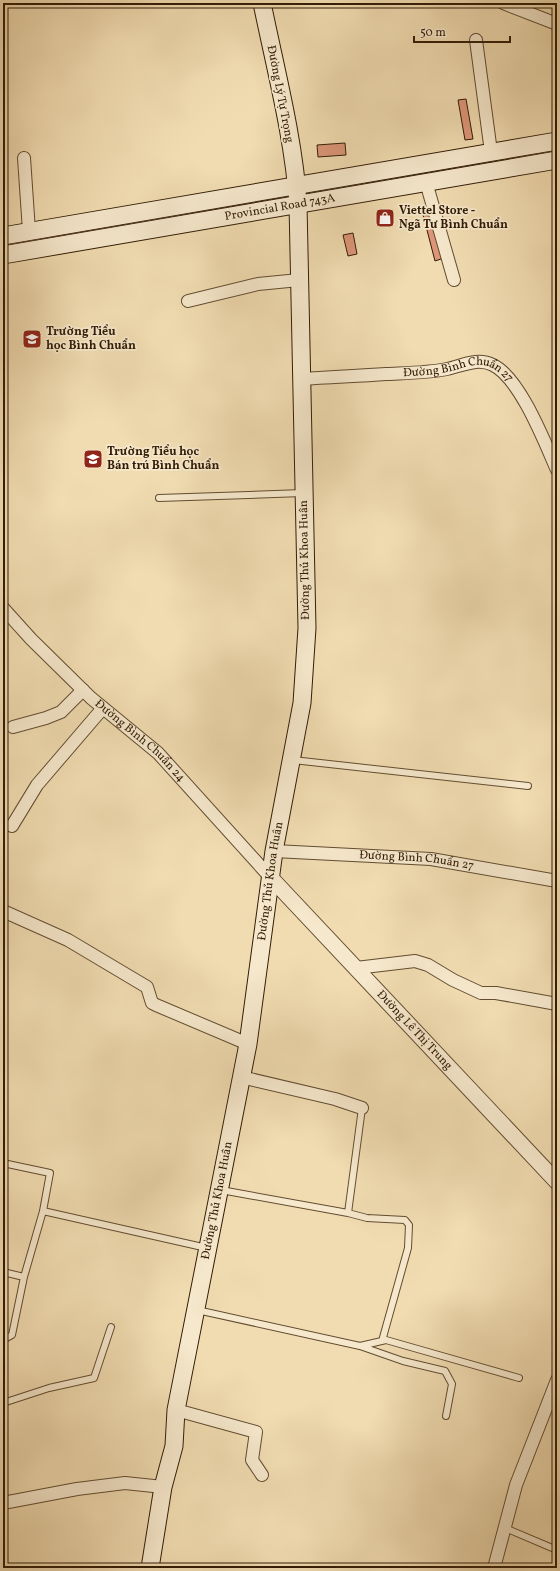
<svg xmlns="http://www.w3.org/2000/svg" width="560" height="1571" viewBox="0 0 560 1571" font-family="Vollkorn,serif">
  <rect width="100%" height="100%" fill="#f1dcb1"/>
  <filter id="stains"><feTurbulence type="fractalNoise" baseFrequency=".005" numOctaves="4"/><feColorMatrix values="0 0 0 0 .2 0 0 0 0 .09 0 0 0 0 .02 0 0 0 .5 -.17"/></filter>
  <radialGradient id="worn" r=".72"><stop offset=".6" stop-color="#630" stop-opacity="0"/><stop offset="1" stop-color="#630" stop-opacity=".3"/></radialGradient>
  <path fill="#dd9679" stroke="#321c06" d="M466 99 473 139 465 140 458 100Z
    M345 143 346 155 318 157 317 145Z
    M429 205 444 258 435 261 421 207Z
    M353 233 357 254 348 256 343 235Z"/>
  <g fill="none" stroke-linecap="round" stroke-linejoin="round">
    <defs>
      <path id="service" d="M159 498 303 493
        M293 760 528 786
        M3 1163 50 1173 43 1211 24 1277 12 1335 3 1340
        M221 1190 348 1213 362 1108
        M43 1211 207 1248
        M348 1213 367 1218 405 1220 409 1225 408 1248 382 1341
        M3 1272 24 1277
        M197 1310 360 1346 386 1340 519 1378
        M360 1346 403 1361 445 1371 452 1384 446 1416
        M3 1403 49 1388 94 1378 111 1327
        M505 1528 557 1550"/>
      <g id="minor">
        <path d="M503 3 557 24"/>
        <path d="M476 40 491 152"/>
        <path d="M24 158 29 231"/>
        <path d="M426 182 454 280"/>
        <path d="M188 301 258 284 299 280"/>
        <path id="s1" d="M302 379C330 377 358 376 386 374 406 373 427 373 447 369 462 366 477 357 493 365 520 378 545 443 557 470"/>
        <path id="s2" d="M3 608 31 639 91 698 158 753 271 878"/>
        <path d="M13 727 46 718 61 712 83 690"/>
        <path d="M12 826 37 785 103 708"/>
        <path id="s3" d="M274 851 431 859 557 881"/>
        <path d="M3 911 68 940 147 987 152 1003 156 1005 248 1044"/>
        <path d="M356 968 415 961 428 965 453 980 481 993H496L557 1004"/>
        <path d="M241 1077 335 1099 362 1108"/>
        <path d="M176 1410 256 1432 252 1460 262 1475"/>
        <path d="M3 1503 77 1489 125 1483 163 1487"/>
        <path d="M494 1568 516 1485 557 1380"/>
      </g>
      <g id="tertiary">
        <path id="s4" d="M271 878 557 1182"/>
      </g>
      <g id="secondary">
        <path d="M3 236 557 141"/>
        <path id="s5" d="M3 255 557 160"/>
        <path id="s6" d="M150 1568 163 1487 174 1446 176 1410 248 1044 274 851 302 703 307 628 298 204C294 139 275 67 262 3"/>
      </g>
    </defs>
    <use href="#service" stroke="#624c31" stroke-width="8"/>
    <use href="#minor" stroke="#624c31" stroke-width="14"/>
    <use href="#tertiary" stroke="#624c31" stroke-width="17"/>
    <use href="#secondary" stroke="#321c06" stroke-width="19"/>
    <use href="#service" stroke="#f6e8cc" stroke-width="6"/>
    <use href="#minor" stroke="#f6e8cc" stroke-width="12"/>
    <use href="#tertiary" stroke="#f6e8cc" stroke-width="15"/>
    <use href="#secondary" stroke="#f6e8cc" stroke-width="17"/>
  </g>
  <defs>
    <symbol id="shop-square" viewBox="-11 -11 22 22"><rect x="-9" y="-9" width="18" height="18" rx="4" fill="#8f2418" stroke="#f6e8cc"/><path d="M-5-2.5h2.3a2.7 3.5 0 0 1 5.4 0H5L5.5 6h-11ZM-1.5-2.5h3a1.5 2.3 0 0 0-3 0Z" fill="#fff"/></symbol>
    <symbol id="school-square" viewBox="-11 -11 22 22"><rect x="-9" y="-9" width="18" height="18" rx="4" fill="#8f2418" stroke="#f6e8cc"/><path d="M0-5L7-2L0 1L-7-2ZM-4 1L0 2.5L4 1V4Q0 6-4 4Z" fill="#fff"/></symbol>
  </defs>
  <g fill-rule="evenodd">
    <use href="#shop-square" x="374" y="207" width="22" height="22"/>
    <use href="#school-square" x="21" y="328" width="22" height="22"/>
    <use href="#school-square" x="82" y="448" width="22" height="22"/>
  </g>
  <g text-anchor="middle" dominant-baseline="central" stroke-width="3.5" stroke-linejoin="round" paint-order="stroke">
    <g font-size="12" fill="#321c06" stroke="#f6e8cc">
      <text transform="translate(280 94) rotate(79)">Đường Lý Tự Trọng</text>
      <text stroke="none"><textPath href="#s5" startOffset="281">Provincial Road 743A</textPath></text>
      <text stroke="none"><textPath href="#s1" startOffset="159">Đường Bình Chuẩn 27</textPath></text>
      <text transform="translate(305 560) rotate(-91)">Đường Thủ Khoa Huân</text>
      <text stroke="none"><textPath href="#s2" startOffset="191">Đường Bình Chuẩn 24</textPath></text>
      <text stroke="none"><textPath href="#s3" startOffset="143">Đường Bình Chuẩn 27</textPath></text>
      <text stroke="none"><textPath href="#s6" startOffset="698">Đường Thủ Khoa Huân</textPath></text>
      <text stroke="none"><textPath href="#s4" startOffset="209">Đường Lê Thị Trung</textPath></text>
      <text stroke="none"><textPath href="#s6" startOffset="374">Đường Thủ Khoa Huân</textPath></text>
    </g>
    <g font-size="12" font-weight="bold" fill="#321c06" stroke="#f6e8cc" text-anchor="start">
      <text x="399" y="211">Viettel Store -<tspan x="399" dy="14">Ngã Tư Bình Chuẩn</tspan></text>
      <text x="46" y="332">Trường Tiểu<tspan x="46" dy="14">học Bình Chuẩn</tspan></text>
      <text x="107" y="452">Trường Tiểu học<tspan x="107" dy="14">Bán trú Bình Chuẩn</tspan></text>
    </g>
  </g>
  <rect width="560" height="1571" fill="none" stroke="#f1dcb1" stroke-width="16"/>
  <rect x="4" y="4" width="552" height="1563" fill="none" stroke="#321c06" stroke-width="2"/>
  <rect x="8" y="8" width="544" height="1555" fill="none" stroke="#321c06"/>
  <path d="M414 36v6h96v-6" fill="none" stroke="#321c06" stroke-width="2"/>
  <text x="420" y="36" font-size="12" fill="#321c06" stroke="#f6e8cc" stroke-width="3" paint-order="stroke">50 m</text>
  <rect width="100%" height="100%" filter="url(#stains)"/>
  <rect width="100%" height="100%" fill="url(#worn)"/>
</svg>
